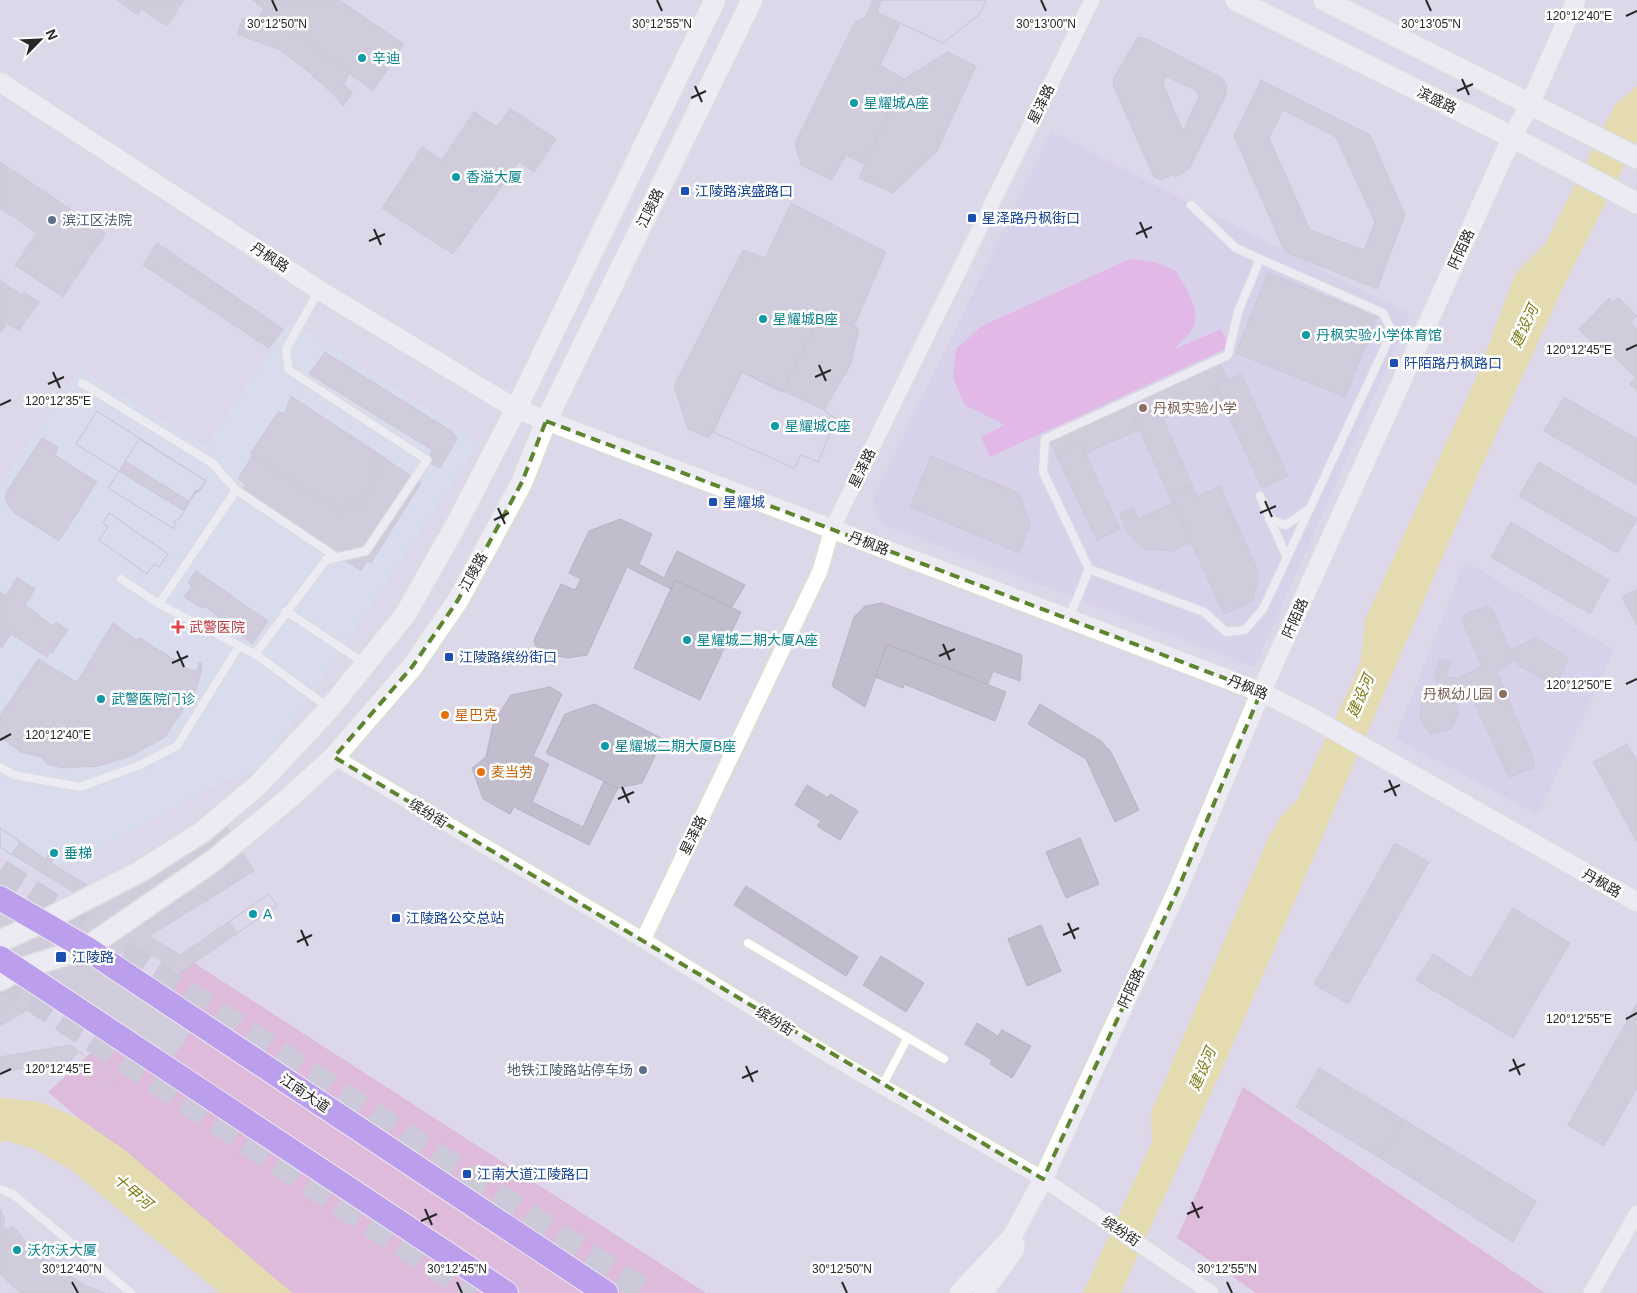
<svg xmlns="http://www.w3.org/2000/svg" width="1637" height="1293" viewBox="0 0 1637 1293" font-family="Arial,'Noto Sans SC',sans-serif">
  <rect width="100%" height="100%" fill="#dcd8ea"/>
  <path fill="#d3c7ec" d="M1051 132 1410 314 1255 667 883 524 872 501Z
    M1465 561 1614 650 1538 815 1395 738Z"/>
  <path fill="#d5e0f1" d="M291 321 480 443 261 769 227 781 69 863 19 867 0 854V485L80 369 205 446Z"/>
  <path fill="#e194ca" d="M191 961 706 1293H281L48 1092Z
    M1243 1087 1545 1293H1256L1177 1238Z"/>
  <path fill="#e990e2" d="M1130 259 1154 262 1175 270C1184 285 1200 307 1194 326 1191 334 1179 343 1173 350L1221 329 1229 347 990 457 981 437 1005 425 965 405 953 378 956 349 982 326Z"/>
  <path fill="#ede16b" d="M1637 86V141L1566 281 1484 461 1234 1042 1121 1293H1083L1152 1142 1151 1113 1267 841 1281 816 1297 800 1352 683 1361 660 1365 620 1478 374 1515 274 1546 243 1615 105Z
    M0 1098 40 1102 80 1119 126 1151 292 1293H220L71 1170 36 1150 8 1141 0 1142Z"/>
  <path fill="#c1bdcc" stroke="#b8b2c5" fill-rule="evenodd" d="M116 0H184L167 26 141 9 138 15Z
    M252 0H339L404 44 373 91Z
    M873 0H986L980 14 943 43 900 23 880 65 904 79 864 164 846 155 832 180 801 165 795 143 851 30 856 21 865 18Z
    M882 0H986L980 14 943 43 877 12Z
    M264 9 349 73 344 84 352 93 343 106 333 94 303 67 278 49 237 34 243 18 254 23Z
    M1138 37 1147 39 1222 78 1227 86 1225 97 1189 169 1175 177 1173 174 1161 180 1154 177 1114 87 1113 79ZM1165 76 1196 90 1199 97 1183 131 1163 84Z
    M947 52 976 66 937 151 893 193 859 178 904 79Z
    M1261 80 1370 135 1405 215 1377 289 1285 252 1234 136ZM1283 110 1336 137 1375 222 1364 250 1310 230 1269 138Z
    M510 108 556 139 534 172 519 162 453 254 382 208 422 147 442 160 474 112 497 127Z
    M0 162 106 233 63 297 15 265 37 233 0 208Z
    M791 203 886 252 854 326 822 311 782 392 742 372 709 438 688 429 674 386 743 250 765 258Z
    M157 243 283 329 269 348 143 265Z
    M1268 273 1377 317 1345 397 1236 353Z
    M0 280 22 295 24 292 39 302 19 331 7 323 0 333Z
    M1618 297 1637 316 1630 322 1637 329V391L1630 384 1636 378 1602 344 1598 348 1579 329 1609 298 1613 302Z
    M822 311 859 329 851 364 824 410 836 419 818 462 801 455 794 468 713 432 742 372 782 392Z
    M325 352 453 432 457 439 440 468 428 462 432 450 309 374Z
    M1219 362 1228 380 1215 386 1219 394 1163 419 1158 407 1134 418 1139 430 1086 453 1081 443 1056 455 1049 437Z
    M742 372 824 410 836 419 818 462 801 455 794 468 713 432Z
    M1241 374 1288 476 1262 488 1215 386Z
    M291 396 379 454 369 464 381 472 356 510 348 503 343 513 250 454 278 412 285 413Z
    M1564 397 1637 439V485L1544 431Z
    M1158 407 1192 485 1169 495 1134 418Z
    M97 411 206 481 199 492 196 490 180 518 175 521 174 529 108 488 119 471 76 444Z
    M97 411 206 481 199 492 196 490 180 518 175 521 174 529 108 488 119 471 76 444Z
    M42 438 58 447 55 455 97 482 59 541 12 511 5 499 6 493Z
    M139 439 206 481 199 492 196 490 184 511 119 471Z
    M139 439 206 481 189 501 125 461Z
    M1081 443 1120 529 1097 540 1056 455Z
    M379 454 421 483 371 563 367 561 361 571 240 493 246 484 238 479 252 456 343 513 348 503 356 510 381 472 369 464Z
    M931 456 1019 493 1030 525 1019 553 910 507Z
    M1539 462 1637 519 1617 553 1519 496Z
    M1192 485 1197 497 1220 486 1259 573 1253 601 1224 614 1169 495Z
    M1173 503 1191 542 1172 551 1145 549 1133 539 1124 526 1120 513 1133 508 1138 519Z
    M109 513 168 554 159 567 154 564 147 574 99 540 108 527 103 523Z
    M109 513 168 554 159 567 154 564 147 574 99 540 108 527 103 523Z
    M620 519 652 534 639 564 664 578 677 551 745 585 732 607 675 580 671 589 627 567 587 655 567 658 558 656 554 666 539 657 534 640 561 584 575 590 581 579 569 573 589 531Z
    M1511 522 1609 580 1590 614 1491 557Z
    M196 571 268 621 252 644 206 607 201 608 184 597 192 587 188 582Z
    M17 577 35 589 25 605 53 626 56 622 68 630 52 653 49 652 47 657 0 627V592L6 596Z
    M675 580 741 612 700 700 634 668Z
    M1637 589V625L1622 597Z
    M882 603 1022 655 1020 681 993 671 988 684 887 644 865 707 832 686 854 617 865 606Z
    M1488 606 1493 611 1510 650 1536 638 1564 654 1568 659 1558 682 1551 683 1518 665 1516 659 1497 672 1534 760 1533 768 1509 777 1465 683 1456 687 1455 699 1459 713 1451 729 1430 734 1420 720 1422 701 1441 687 1434 679 1440 659 1451 662 1445 677 1457 678 1482 667 1462 621 1465 614Z
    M113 623 136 640 140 638 189 669 195 671 199 668 198 663H201L202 668 197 688 165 737 131 756 98 766 63 768 47 764 41 757 21 752 0 737V716L38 659 77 682Z
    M0 627 11 634 2 647H0Z
    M887 644 1006 692 995 721 904 684 903 688 875 677Z
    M550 687 562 694 533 756 549 764 532 802 583 827 604 781 618 788 589 845 514 807 510 814 483 799 472 768 486 757 493 724 511 695Z
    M594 704 663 739 642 783 618 788 546 753 565 714Z
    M1040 704 1101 741 1111 752 1139 810 1115 822 1086 759 1028 724Z
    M1627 744 1637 761V842L1593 762Z
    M807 785 828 798 830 794 858 811 840 840 817 826 821 821 795 805Z
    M226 825 254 871 149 936 180 955 269 894 277 906 181 972 134 945 112 958 203 1015 170 1061 60 990 0 1026V883L62 923 93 904 0 847V828L46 859 49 854 55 858 51 863 105 896Z
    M0 828 20 842 11 855 0 847Z
    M1080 838 1099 884 1066 898 1046 852Z
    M1395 843 1429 862 1348 1004 1314 984Z
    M53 847 59 851 55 858 49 854Z
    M746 886 858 957 846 976 734 905Z
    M269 894 277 906 237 933 229 922Z
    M1513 908 1570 943 1513 1038 1416 980 1433 954 1471 978Z
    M1041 925 1061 971 1027 986 1008 939Z
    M881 956 924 983 906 1012 863 985Z
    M1637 1003V1088L1604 1146 1568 1125Z
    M977 1023 998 1036 1002 1030 1031 1046 1012 1078 990 1064 992 1060 965 1044Z
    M71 1045 113 1079 103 1090 68 1061 0 1072V1057Z
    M79 1051 113 1079 103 1090 69 1062Z
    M1319 1068 1403 1119 1380 1158 1296 1107Z
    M1403 1119 1536 1201 1513 1242 1380 1158Z
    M0 1209 5 1219 3 1225 8 1230 13 1226 25 1241 45 1259 86 1286 105 1293H21L11 1285 0 1273Z"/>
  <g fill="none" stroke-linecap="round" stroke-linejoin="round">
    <path stroke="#b8b5c3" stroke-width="25" stroke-dasharray="25 12" stroke-linecap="butt" d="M0 871 647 1293
      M0 978 474 1293"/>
    <defs>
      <path id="service" d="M1191 205 1236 248 1260 259
        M82 383 212 463 236 490
        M1260 496 1287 558
        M1269 519 1286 525 1308 510
        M121 579 159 604 255 654 326 560 366 551 427 460 289 370 286 349 319 290
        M159 604 236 490 336 557
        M286 611 364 663
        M1069 618 1089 569 1204 612 1226 632 1245 630 1263 609 1392 332 1383 313 1260 259 1238 312 1228 355 1045 439 1043 472 1089 569
        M255 654 328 707
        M0 767 14 775 80 787 140 765 177 746 239 646
        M748 943 944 1059
        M882 1086 908 1037
        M0 1189 14 1195 131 1293"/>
      <path id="minor" d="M334 757 643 940 838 1061 1043 1179 1211 1293
        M643 940 820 571 832 529 1092 0
        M1591 1293 1637 1213"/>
      <path id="tertiary" d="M0 82 319 290 516 409 1261 692 1309 716 1637 902
        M959 1293 1013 1235 1043 1179 1178 889 1261 692 1512 137 1530 104 1576 0
        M983 1293 1015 1249V1244"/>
      <path id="secondary" d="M1236 0 1512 137 1637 203
        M1324 0 1637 158
        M0 941 40 923 139 872 202 832 258 785 330 708 405 615 456 525 516 409 715 0
        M0 980 18 970 86 948 213 861 288 799 334 757 412 667 458 600 522 482 546 421 752 0"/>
      <path id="primary" d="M0 898 86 948 606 1293
        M0 958 506 1293"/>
    </defs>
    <use href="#service" stroke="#d8e1ce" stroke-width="10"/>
    <use href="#minor" stroke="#d8e1ce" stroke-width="18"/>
    <use href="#tertiary" stroke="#d8e1ce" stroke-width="21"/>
    <use href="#secondary" stroke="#d8e1ce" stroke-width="24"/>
    <use href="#primary" stroke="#fff" stroke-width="26"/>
    <use href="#service" stroke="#fff" stroke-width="8"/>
    <use href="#minor" stroke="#fff" stroke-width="15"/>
    <use href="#tertiary" stroke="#fff" stroke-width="19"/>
    <use href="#secondary" stroke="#fff" stroke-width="21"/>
    <use href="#primary" stroke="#9659ef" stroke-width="24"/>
  </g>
  <path d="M0 0H1637V1293H0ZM546 421 1261 692 1178 889 1043 1179 334 757 412 667 458 600 522 482Z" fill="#dcd8ea" fill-opacity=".55" fill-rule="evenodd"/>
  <path fill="none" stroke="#5d852e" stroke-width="4" stroke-dasharray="10 6" stroke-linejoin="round" d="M546 421 1261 692 1178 889 1043 1179 334 757 412 667 458 600 522 482Z"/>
  <path fill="none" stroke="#272727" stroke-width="2" d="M272 0 277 11M657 0 662 11M1041 0 1046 11M1426 0 1431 11M1626 16 1637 11M1462 79 1469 95M695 86 702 102M1457 91 1473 84M691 98 706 91M1140 222 1147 238M374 229 381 245M1136 234 1152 227M369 241 385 234M1626 350 1637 345M819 365 826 381M53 372 60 388M815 377 831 370M48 384 64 377M0 405 11 400M1265 501 1272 517M498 508 505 524M1260 513 1276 506M494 520 509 513M943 644 950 660M177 651 184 667M939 656 955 649M172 663 188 656M1626 684 1637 679M0 740 11 734M1389 780 1396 796M622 787 629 803M1384 792 1400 785M618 799 634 792M1068 923 1075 939M301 930 308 946M1063 935 1079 928M297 942 312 935M1626 1019 1637 1013M1513 1059 1520 1075M746 1066 753 1082M1509 1071 1525 1064M0 1074 11 1069M742 1078 758 1071M1192 1202 1199 1218M425 1209 432 1225M1187 1214 1203 1207M421 1221 437 1214M72 1282 78 1293M457 1282 462 1293M842 1282 847 1293M1227 1282 1232 1293"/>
  <g fill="#0f9aa8" stroke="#fff" stroke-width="2">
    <circle cx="362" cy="58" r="5"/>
    <circle cx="854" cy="103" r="5"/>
    <circle cx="456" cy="177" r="5"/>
    <circle cx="763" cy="319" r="5"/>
    <circle cx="1306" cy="335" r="5"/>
    <circle cx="775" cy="426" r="5"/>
    <circle cx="687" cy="640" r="5"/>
    <circle cx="101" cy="699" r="5"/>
    <circle cx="605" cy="746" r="5"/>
    <circle cx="54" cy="853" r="5"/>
    <circle cx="253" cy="914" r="5"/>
    <circle cx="17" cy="1250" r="5"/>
  </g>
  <g fill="#1a4fb4" stroke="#fff" stroke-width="2">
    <rect x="680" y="186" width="10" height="10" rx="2.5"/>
    <rect x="967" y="213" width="10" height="10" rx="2.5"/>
    <rect x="1389" y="358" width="10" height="10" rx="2.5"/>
    <rect x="708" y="497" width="10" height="10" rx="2.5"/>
    <rect x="444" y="652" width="10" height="10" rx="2.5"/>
    <rect x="391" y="913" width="10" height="10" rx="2.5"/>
    <rect x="55" y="951" width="12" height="12" rx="2.5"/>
    <rect x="462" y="1169" width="10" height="10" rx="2.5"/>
  </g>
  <g fill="#5c6f8a" stroke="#fff" stroke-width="2">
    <circle cx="52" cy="220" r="5"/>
    <circle cx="643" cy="1070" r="5"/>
  </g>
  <g fill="#8d6e63" stroke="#fff" stroke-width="2">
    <circle cx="1143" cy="408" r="5"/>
    <circle cx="1503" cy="694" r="5"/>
  </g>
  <path fill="#e0444e" stroke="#fff" stroke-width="2" d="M175.5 619.5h5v5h5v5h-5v5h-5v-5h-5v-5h5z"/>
  <g fill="#e8710a" stroke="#fff" stroke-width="2">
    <circle cx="445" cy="715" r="5"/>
    <circle cx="481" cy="772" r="5"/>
  </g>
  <g text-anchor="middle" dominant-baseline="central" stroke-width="5" stroke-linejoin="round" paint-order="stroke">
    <g font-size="14" fill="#0d838f" stroke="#fff" text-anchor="start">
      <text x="372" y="58">辛迪</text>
      <text x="864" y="103">星耀城A座</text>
      <text x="466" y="177">香溢大厦</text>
      <text x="773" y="319">星耀城B座</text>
      <text x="1316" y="335">丹枫实验小学体育馆</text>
      <text x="785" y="426">星耀城C座</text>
      <text x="697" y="640">星耀城二期大厦A座</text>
      <text x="111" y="699">武警医院门诊</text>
      <text x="615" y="746">星耀城二期大厦B座</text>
      <text x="64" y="853">垂梯</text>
      <text x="263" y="914">A</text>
      <text x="27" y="1250">沃尔沃大厦</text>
    </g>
    <g font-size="14" fill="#272727" stroke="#fff">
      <text transform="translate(1437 100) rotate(26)">滨盛路</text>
      <text transform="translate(1041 104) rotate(-64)">星泽路</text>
      <text transform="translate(650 208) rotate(-64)">江陵路</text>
      <text transform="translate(1461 249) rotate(-65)">阡陌路</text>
      <text transform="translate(270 257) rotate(33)">丹枫路</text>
      <text transform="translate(862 468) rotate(-64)">星泽路</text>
      <text transform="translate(869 543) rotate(21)">丹枫路</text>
      <text transform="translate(473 572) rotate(-61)">江陵路</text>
      <text transform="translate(1295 618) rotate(-66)">阡陌路</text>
      <text transform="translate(1248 687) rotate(22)">丹枫路</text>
      <text transform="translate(428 813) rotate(31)">缤纷街</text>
      <text transform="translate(693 835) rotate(-64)">星泽路</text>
      <text transform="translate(1602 883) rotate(30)">丹枫路</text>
      <text transform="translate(1131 988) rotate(-65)">阡陌路</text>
      <text transform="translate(775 1021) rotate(32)">缤纷街</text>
      <text transform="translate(305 1093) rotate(34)">江南大道</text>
      <text transform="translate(1121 1231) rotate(34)">缤纷街</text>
    </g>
    <g font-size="14" fill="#164399" stroke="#fff" text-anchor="start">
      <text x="695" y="191">江陵路滨盛路口</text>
      <text x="982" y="218">星泽路丹枫街口</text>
      <text x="1404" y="363">阡陌路丹枫路口</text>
      <text x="723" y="502">星耀城</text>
      <text x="459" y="657">江陵路缤纷街口</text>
      <text x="406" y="918">江陵路公交总站</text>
      <text x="72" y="957">江陵路</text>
      <text x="477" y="1174">江南大道江陵路口</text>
    </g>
    <g font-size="14" fill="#4e5e75" stroke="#fff" text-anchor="start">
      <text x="62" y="220">滨江区法院</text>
      <text x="633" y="1070" text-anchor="end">地铁江陵路站停车场</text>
    </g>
    <g font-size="14" fill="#785e54" stroke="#fff" text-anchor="start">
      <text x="1153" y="408">丹枫实验小学</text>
      <text x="1493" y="694" text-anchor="end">丹枫幼儿园</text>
    </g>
    <g font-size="14" fill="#be3a42" stroke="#fff" text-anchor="start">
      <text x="189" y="627">武警医院</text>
    </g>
    <g font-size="14" fill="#c56008" stroke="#fff" text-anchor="start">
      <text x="455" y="715">星巴克</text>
      <text x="491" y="772">麦当劳</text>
    </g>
    <g font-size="15" font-style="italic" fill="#7a790f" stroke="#fff">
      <text transform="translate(1524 326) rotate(-65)">建设河</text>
      <text transform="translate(1360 696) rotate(-67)">建设河</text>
      <text transform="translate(1202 1069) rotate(-67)">建设河</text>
      <text transform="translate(133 1191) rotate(40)">十甲河</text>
    </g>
  </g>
  <g font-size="12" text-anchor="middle" fill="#272727" stroke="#fff" stroke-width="5" stroke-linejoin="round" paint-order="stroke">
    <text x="1579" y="20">120°12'40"E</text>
    <text x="1431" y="28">30°13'05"N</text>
    <text x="277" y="28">30°12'50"N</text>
    <text x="662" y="28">30°12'55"N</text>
    <text x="1046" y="28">30°13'00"N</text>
    <text x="1579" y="354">120°12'45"E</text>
    <text x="58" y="405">120°12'35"E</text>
    <text x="1579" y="689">120°12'50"E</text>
    <text x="58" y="739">120°12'40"E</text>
    <text x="1579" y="1023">120°12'55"E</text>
    <text x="58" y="1073">120°12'45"E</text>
    <text x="72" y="1273">30°12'40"N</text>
    <text x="457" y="1273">30°12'45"N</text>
    <text x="842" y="1273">30°12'50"N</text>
    <text x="1227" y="1273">30°12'55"N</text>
  </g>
  <g transform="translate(40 40) rotate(66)" stroke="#ffffff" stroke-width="4" paint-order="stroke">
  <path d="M0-4L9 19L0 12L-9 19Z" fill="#272727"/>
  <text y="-8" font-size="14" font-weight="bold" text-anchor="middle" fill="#272727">N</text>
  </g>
</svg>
